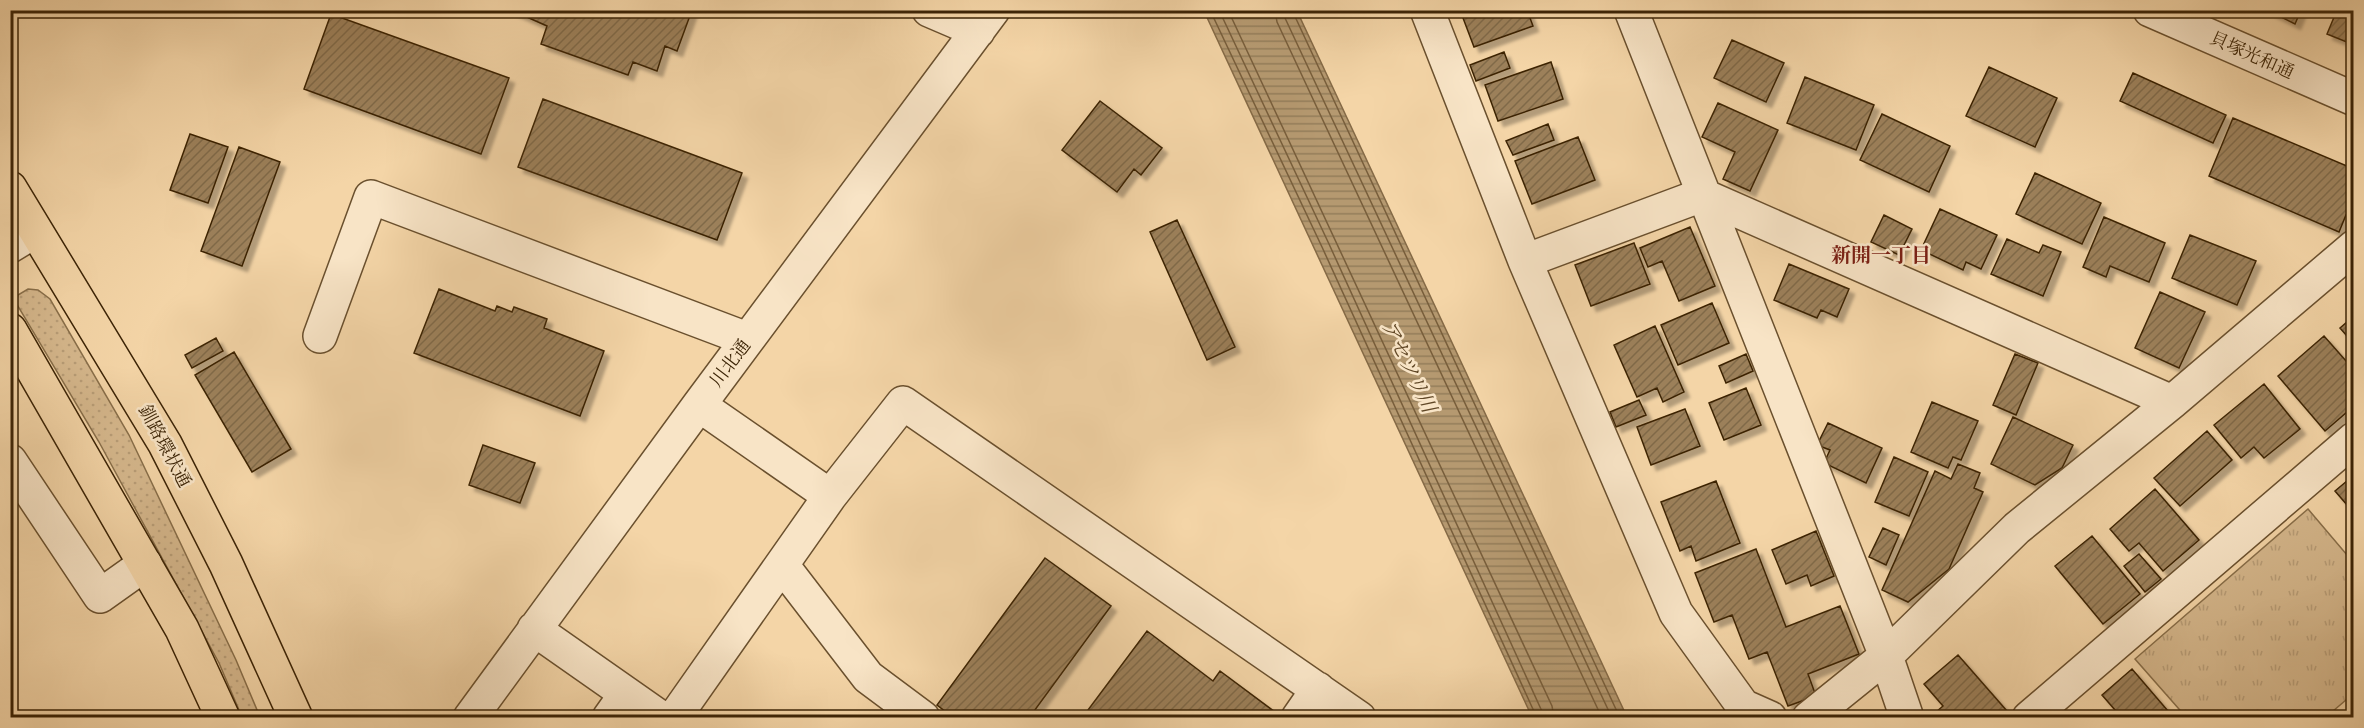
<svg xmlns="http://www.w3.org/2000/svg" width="2364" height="728" viewBox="0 0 2364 728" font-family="'IM FELL Great Primer','Noto Serif JP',serif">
  <defs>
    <pattern id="grass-dots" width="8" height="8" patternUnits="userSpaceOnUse" patternTransform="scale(1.5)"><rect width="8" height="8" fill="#d5b78c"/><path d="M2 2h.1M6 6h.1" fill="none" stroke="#b89d77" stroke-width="1.8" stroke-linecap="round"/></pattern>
    <pattern id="park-tufts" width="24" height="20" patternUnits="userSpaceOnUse" patternTransform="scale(1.5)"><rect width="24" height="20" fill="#d5b78c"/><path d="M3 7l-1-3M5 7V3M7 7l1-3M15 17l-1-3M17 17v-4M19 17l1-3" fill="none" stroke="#b89d77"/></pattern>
    <pattern id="water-rules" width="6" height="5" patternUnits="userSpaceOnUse" patternTransform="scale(1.5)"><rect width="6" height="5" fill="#b59970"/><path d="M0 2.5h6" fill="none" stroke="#947d5a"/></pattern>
    <pattern id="building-hatch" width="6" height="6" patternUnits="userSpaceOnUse" patternTransform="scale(1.5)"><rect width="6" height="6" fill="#9c805a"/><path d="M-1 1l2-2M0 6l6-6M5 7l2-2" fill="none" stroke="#806948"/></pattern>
    <filter id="shadow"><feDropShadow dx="5.5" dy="5.5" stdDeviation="1.5" flood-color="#0004"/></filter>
  </defs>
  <rect width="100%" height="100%" fill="#f4d5a7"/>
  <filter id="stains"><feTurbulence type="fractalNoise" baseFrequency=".00333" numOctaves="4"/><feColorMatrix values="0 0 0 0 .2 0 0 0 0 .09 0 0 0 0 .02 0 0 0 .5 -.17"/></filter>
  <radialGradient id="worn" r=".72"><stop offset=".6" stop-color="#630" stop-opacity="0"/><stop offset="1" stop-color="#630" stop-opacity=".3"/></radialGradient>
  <path fill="url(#grass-dots)" stroke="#886e49" stroke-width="1.5" d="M28 289 38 290 50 299 129 435 236 660 260 717H242L219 663 99 442 16 303 18 295Z"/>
  <path fill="url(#park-tufts)" stroke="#886e49" stroke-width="1.5" d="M2308 509 2353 562V694L2326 717H2186L2135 659Z"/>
  <path fill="url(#water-rules)" stroke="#856a46" stroke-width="1.5" d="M1204 11H1297L1627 717H1532Z"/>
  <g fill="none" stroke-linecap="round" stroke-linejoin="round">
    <path stroke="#785e3b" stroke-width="1.5" d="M1210 10 1322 247 1537 718
      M1219 10 1329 244 1545 718
      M1228 10 1552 706 1554 718
      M1275 10 1277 22 1602 718
      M1284 10 1285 18 1612 718
      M1292 10 1620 718"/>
  </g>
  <path fill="url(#building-hatch)" stroke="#3c2406" stroke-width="1.5" filter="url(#shadow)" d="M511 10H692L677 51 665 46 657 71 633 62 628 75 541 44 547 26Z
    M1460 10H1527L1533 26 1474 47Z
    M2267 10H2301L2295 24Z
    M2337 10H2354V45L2327 34Z
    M331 14 509 78 481 154 304 89Z
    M1732 40 1784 63 1766 102 1714 78Z
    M1504 52 1510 68 1476 81 1470 65Z
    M1551 62 1563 99 1498 121 1485 85Z
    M1989 67 2057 98 2035 147 1966 116Z
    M2133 73 2226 115 2213 143 2120 101Z
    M1805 77 1874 105 1856 150 1787 123Z
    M543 99 742 173 717 240 518 167Z
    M1100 101 1162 148 1141 175 1134 169 1117 192 1062 150Z
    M1718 103 1778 130 1750 191 1723 179 1735 152 1702 137Z
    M1882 114 1950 146 1929 192 1860 160Z
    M2233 118 2354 169V217L2346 215 2339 232 2209 176Z
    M1548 124 1554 140 1513 155 1506 141Z
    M190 134 228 147 208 203 170 190Z
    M1578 137 1595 180 1532 204 1515 161Z
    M239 147 280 162 242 266 201 251Z
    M2035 173 2101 203 2082 244 2016 214Z
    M1940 209 1997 235 1981 269 1966 262 1963 270 1921 250Z
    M1884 215 1912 229 1899 255 1871 242Z
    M2104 217 2165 243 2149 282 2110 266 2106 277 2083 267Z
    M1177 220 1235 347 1207 360 1150 232Z
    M1690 227 1715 286 1679 301 1662 261 1648 267 1640 248Z
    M2190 235 2256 261 2237 305 2172 278Z
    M2007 239 2039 253 2043 245 2061 252 2043 296 1991 274Z
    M1634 243 1650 284 1591 306 1575 265Z
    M1789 264 1849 289 1837 317 1821 310 1817 318 1774 300Z
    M439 289 495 311 497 306 512 312 514 307 547 319 544 328 604 351 580 416 414 353Z
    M2160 292 2205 312 2179 368 2135 348Z
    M1712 303 1729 343 1678 365 1661 325Z
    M2354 316V344L2340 328Z
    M1655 326 1684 392 1663 402 1657 388 1637 397 1614 345Z
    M2324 336 2354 370V406L2325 431 2278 376Z
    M216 338 223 351 192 368 185 355Z
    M234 352 291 449 252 472 195 375Z
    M1746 354 1753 371 1726 383 1719 366Z
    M2015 354 2038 363 2016 415 1993 405Z
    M2264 384 2300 429 2264 458 2254 447 2241 458 2214 425Z
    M1746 388 1761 425 1724 440 1709 403Z
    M1639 400 1646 415 1616 427 1610 412Z
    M1932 402 1978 421 1961 460 1953 457 1948 468 1911 452Z
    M1685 409 1700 446 1651 465 1637 427Z
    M2013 417 2073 445 2062 468 2035 485 1991 464Z
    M1828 423 1882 448 1866 483 1824 463 1830 450 1817 445Z
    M2207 431 2232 460 2180 506 2154 478Z
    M483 445 535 463 520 503 469 485Z
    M1894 457 1928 472 1909 516 1875 502Z
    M1958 464 1980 473 1974 488 1983 492 1949 569 1908 602 1882 590 1935 471 1951 479Z
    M2354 475V513L2335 491Z
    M1716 481 1740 543 1696 561 1691 546 1680 551 1661 502Z
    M2155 489 2199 540 2163 571 2139 543 2129 551 2110 529Z
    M1883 528 1899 535 1886 565 1869 557Z
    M1816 531 1834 576 1811 586 1807 575 1786 584 1772 550Z
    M2092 536 2140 594 2103 624 2055 566Z
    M1756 549 1786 627 1840 606 1859 654 1808 674 1816 696 1788 706 1767 652 1749 659 1732 615 1714 622 1695 573Z
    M2139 554 2161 579 2145 592 2124 566Z
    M1045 558 1111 606 1029 718H954L937 705Z
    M1147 631 1213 681 1220 671 1275 712 1270 718H1082Z
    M1958 655 2007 711 1999 718H1937L1935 713 1943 706 1924 684Z
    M2132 669 2174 718H2122L2102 695Z
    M10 708 23 718H10Z"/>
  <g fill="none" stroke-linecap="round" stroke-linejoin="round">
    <defs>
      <path id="minor" d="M929 10 978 31
        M1427 10 1525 261 1676 613 1743 706 1770 718
        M1631 10 1886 656 1907 718
        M2150 10 2354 99
        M10 246 35 231
        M1525 261 1702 195 2172 402
        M320 336 371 197 747 339
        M10 461 100 596 145 564
        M830 496 903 403 1359 718
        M782 565 868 677 923 718
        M534 629 661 718
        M470 718 699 405 993 10
        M609 718 626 694
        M674 718 830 496 699 405
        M1298 718 1318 689
        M1809 718 1886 656 2017 528 2172 402 2354 247
        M2029 718 2354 439"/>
      <path id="highway" d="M10 188 165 444 226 564 296 718
        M10 330 182 629 223 718"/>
    </defs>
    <use href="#minor" stroke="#6a502e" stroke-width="36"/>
    <use href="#highway" stroke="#3c2406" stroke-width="36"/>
    <use href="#minor" stroke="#f8e4c6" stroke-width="33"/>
    <use href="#highway" stroke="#f4d5a7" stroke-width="33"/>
  </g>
  <g text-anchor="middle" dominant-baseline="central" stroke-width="5" stroke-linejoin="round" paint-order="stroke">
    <g font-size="18" fill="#3c2406" stroke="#f8e4c6">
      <text transform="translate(2252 55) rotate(24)">貝塚光和通</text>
      <text transform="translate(730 363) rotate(-53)">川北通</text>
      <text transform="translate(165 446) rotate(62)">釧路環状通</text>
    </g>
    <g font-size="20" font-weight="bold" fill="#7a1f14" stroke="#f8e4c6">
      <text x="1881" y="255">新開一丁目</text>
    </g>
    <g font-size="20" font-style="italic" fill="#604726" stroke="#f8e4c6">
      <text transform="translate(1409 366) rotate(64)">アセツリ川</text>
    </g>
  </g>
  <rect width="2364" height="728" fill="none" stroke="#f4d5a7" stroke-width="36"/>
  <rect x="12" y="12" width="2340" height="704" fill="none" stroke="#3c2406" stroke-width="3"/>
  <rect x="18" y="18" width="2328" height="692" fill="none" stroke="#3c2406" stroke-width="1.5"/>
  <rect width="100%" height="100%" filter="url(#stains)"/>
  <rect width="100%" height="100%" fill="url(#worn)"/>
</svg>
